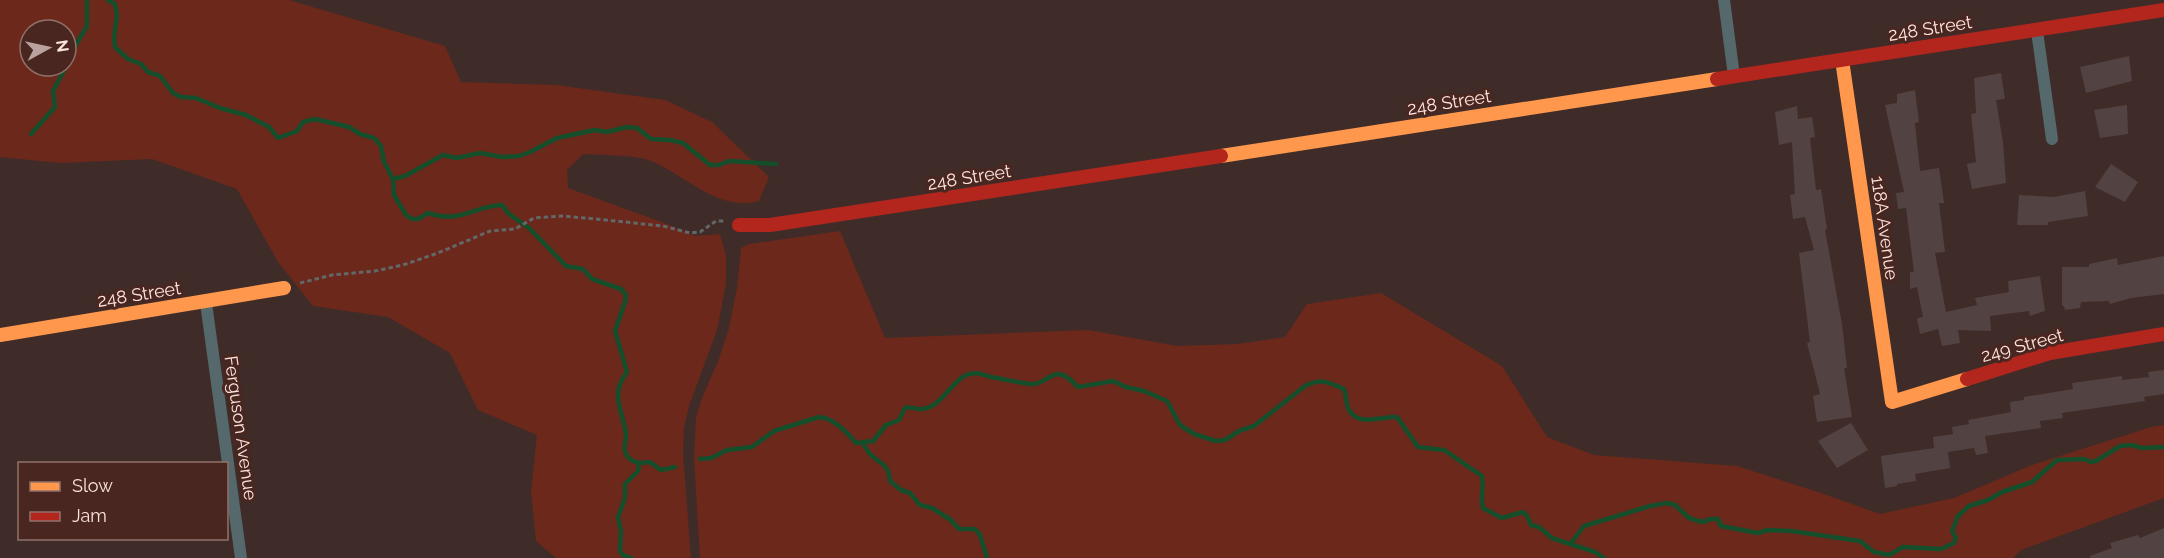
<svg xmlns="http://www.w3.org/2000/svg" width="2164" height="558" viewBox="0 0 2164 558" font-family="Raleway,sans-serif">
  <rect width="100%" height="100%" fill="#3f2c29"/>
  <path fill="#6b281b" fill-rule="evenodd" d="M0 0H289L445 46 461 82 556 85 665 100 712 122 769 177 759 201C718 213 684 173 648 160 634 155 599 155 583 154L567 170 568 188 667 224 695 236 720 234 726 256V284L717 330 689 406 684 428 683 454 691 558H556L536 541 531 491 537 435 478 410 450 353 388 317 313 306 278 262 237 189 152 159 60 163 0 157ZM30 30H66V66H30Z
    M840 231 885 338 1088 330 1177 346 1237 344 1285 337 1307 304 1381 293 1502 366 1547 437 1594 455 1737 466 1824 494 1880 514 1954 498 2032 465 2151 427 2164 425V498L2021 550 2013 558H700L694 457 696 418 702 398 719 359 729 328 737 288 741 248 749 244Z"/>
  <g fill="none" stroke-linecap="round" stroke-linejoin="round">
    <path stroke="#154e2b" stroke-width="4.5" d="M108 0 115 4 117 15 114 38 115 47 128 59 141 64 148 72 160 76 173 93 181 97 196 98 220 108 246 115 269 127 278 138 297 131 303 122 315 119 349 127 360 134 374 138 381 146 384 162 393 179 394 195 406 215 412 219H418L428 213C461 224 473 206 502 205L509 214 529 228 566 266 583 269 592 279 621 289 626 295 625 302 615 331 627 372C609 395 623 410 626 434 626 442 622 450 628 457 634 464 642 463 650 462L661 470 675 467
      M31 134 55 107 53 91 67 65 71 53 87 26V0
      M393 179 405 176 443 155 457 158 480 153 502 157 519 156 530 152 557 138 595 130 607 132 627 127 637 128 651 139 670 140 683 143 710 165H719L729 161 776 164
      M863 443C865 447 868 452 871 455 883 466 888 463 890 481L901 490 910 493 920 505 932 508 951 520 959 529H975L980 535 987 558
      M700 459 711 458 727 450 752 447 774 431 819 417C833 418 847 432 856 443L873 441 886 425 899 420 905 408C912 406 917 410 923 409 942 406 950 383 966 375 978 370 986 377 997 378 1008 380 1024 384 1034 384 1043 384 1049 374 1059 374 1067 375 1073 382 1078 387L1113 381 1126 387 1144 391 1167 401 1180 425 1194 434 1216 441 1225 440 1239 431 1254 426 1305 386C1321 378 1328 382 1344 389 1346 395 1346 402 1348 408 1357 428 1381 416 1397 417L1418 447 1444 450 1482 476C1484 487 1480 498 1483 508L1502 518 1523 512 1527 516 1531 525 1539 527 1552 538 1595 552 1604 558
      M1571 543 1584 526 1650 506 1667 503 1675 505 1689 518 1702 522 1711 519H1718L1721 526 1758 533 1768 530 1791 531 1860 541 1874 552 1889 555 1903 547 1941 549 1954 543 1956 538 1952 531 1958 516 1969 506 1988 500 2002 492 2032 482 2057 460 2084 459 2091 462 2096 461 2120 446 2132 445 2142 448 2164 447
      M631 558 623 555 620 551 621 531 618 517 625 498V484L638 471 639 464"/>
  </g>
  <path fill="#524241" d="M2129 56 2132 81 2086 93 2080 67Z
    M2001 73 2005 99 1996 100 2003 142 2006 183 1972 189 1967 164 1976 162 1971 114 1976 113 1974 78Z
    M1915 90 1919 122 1915 123 1920 171 1939 168 1944 203H1939L1945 252 1935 253 1946 312 1977 305 1975 298 2009 292 2008 281 2040 276 2045 311 2030 316 2029 311 1990 316 1991 331 1958 330 1960 343 1942 346 1938 329 1920 334 1917 318 1923 317 1917 287 1910 289V272H1914L1906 208 1898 209 1896 193 1904 192 1885 105 1897 103V94Z
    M2127 105 2128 134 2100 138 2094 110Z
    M1797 106 1798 119 1812 117 1815 137 1810 138 1816 190 1821 189 1827 229 1825 230 1842 324 1847 368H1844L1852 417 1817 422 1813 396 1820 394 1807 343 1810 342 1799 253 1814 250 1805 217 1793 219 1790 195 1795 194 1792 142 1779 145 1775 112Z
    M2111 164 2138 182 2125 202 2095 187Z
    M2085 191 2088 216 2048 222V225H2017L2019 195 2054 197Z
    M2164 256V294L2131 298 2110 304 2109 301 2081 302 2080 308 2065 310 2064 306H2062V267H2089V264L2117 258 2118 265Z
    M2164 370V394L2144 397 2145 401 2062 413 2063 418 2040 421 2041 428 1985 436 1988 453 1976 455 1974 448 1948 452 1950 468 1915 474 1916 481 1897 484V486L1885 488 1881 456 1934 448 1933 437 1953 434 1952 427 1969 424 1968 420 2011 412 2010 402 2024 400V397L2073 389 2072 383 2122 376V380L2149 377 2148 372Z
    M1851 423 1868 450 1837 468 1818 441Z
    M2164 528V558H2090V556L2112 548 2110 543 2138 535 2140 538Z"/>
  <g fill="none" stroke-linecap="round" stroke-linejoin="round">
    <path stroke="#646767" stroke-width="3" stroke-dasharray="4.5 3" stroke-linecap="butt" d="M300 283 332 275 375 271 403 265 438 253 490 231 515 229 534 218 562 216 596 219 663 226 690 233 700 232 716 221H724"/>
    <path stroke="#55686c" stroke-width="12" d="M1724 0 1734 76
      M2037 31 2052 139
      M206 303 241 558"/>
    <path stroke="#ff974d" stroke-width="14" d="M1842 60 1892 402 1967 379
      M1221 156 1717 79
      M0 335 284 288"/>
    <path stroke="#b3261e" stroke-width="14" d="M1717 79 2164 10
      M739 225H770L1221 156
      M1967 379 2050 353 2164 334"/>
  </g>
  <g text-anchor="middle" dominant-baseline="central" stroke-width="6" stroke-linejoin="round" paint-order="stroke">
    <g font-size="18" fill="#fce3de" stroke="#49261f">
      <text transform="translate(1930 28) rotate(-9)">248 Street</text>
      <text transform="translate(1449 102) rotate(-9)">248 Street</text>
      <text transform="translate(969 177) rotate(-9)">248 Street</text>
      <text transform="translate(1885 228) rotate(82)">118A Avenue</text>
      <text transform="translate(139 294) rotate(-9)">248 Street</text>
      <text transform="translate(2022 345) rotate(-15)">249 Street</text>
      <text transform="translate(241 428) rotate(82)">Ferguson Avenue</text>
    </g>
  </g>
  <rect x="18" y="462" width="210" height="78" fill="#49261f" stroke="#91726b" stroke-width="1.5"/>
  <rect x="30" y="482" width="30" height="9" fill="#ff974d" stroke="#91726b" stroke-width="1.5"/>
  <text x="72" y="492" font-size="18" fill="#fce3de">Slow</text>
  <rect x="30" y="512" width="30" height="9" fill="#b3261e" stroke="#91726b" stroke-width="1.5"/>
  <text x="72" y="522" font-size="18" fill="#fce3de">Jam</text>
  <g transform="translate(48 48) rotate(82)"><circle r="28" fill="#49261f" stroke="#91726b" stroke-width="1.5"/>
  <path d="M0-4.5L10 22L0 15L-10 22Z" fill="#baa39f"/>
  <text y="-9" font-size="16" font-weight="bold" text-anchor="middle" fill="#fce3de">N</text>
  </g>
</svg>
